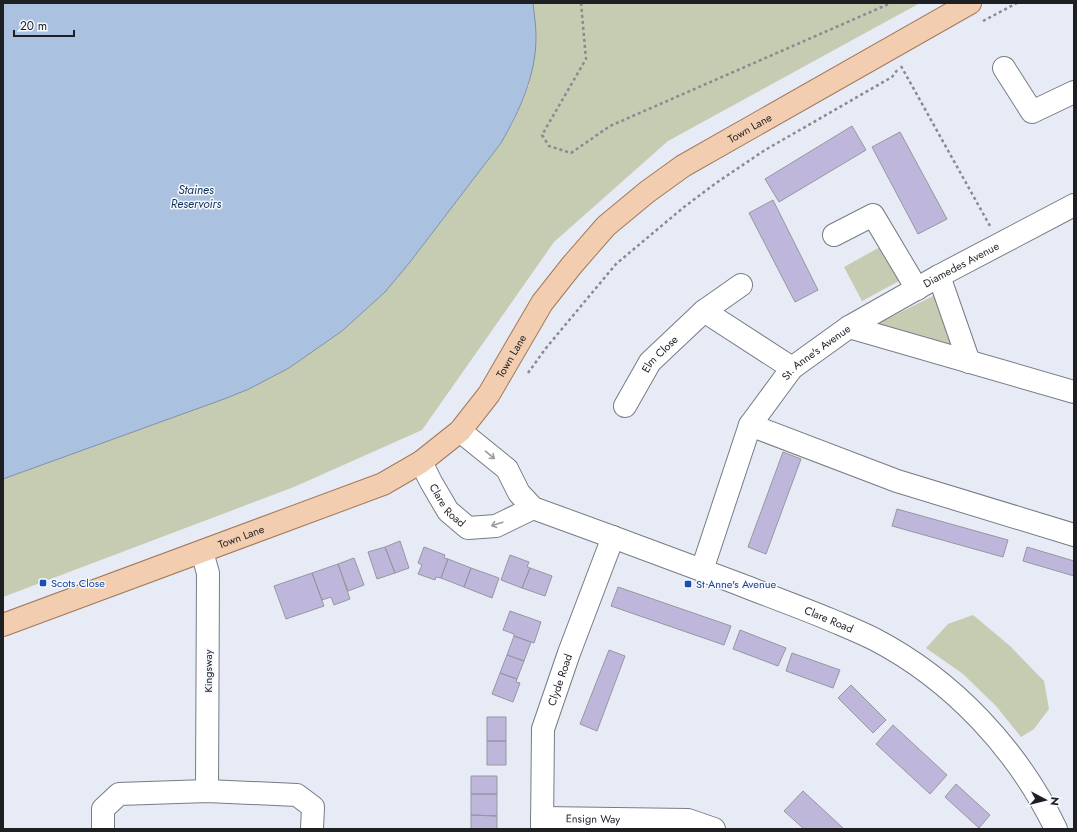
<svg xmlns="http://www.w3.org/2000/svg" width="1077" height="832" viewBox="0 0 1077 832" font-family="Jost,sans-serif">
  <rect width="100%" height="100%" fill="#e6ebf5"/>
  <path fill="#c6ccb1" d="M533 3H920L668 141 554 242 422 430 294 487 3 597V479L224 399 249 389 289 368 342 331 385 292 410 262 501 143 513 122 529 85 536 36Z
    M882 246 901 280 862 301 844 267Z
    M935 295 951 346 875 325Z
    M973 615 1010 646 1044 681 1049 709 1034 729 1021 737 996 706 963 674 926 648 948 624Z"/>
  <path fill="#aac1e0" stroke="#8090a7" d="M3 3H533C534 14 536 25 536 37 536 75 520 110 501 143L410 262 385 292 342 331 289 368 249 389 224 399 3 479Z"/>
  <path fill="#beb7db" stroke="#9796a0" d="M852 126 866 150 779 202 765 179Z
    M900 132 947 219 918 234 872 147Z
    M773 200 818 290 795 302 749 213Z
    M783 452 801 459 766 554 748 547Z
    M897 509 1008 540 1003 557 892 526Z
    M400 541 409 568 395 573 385 547Z
    M385 547 395 573 377 579 368 552Z
    M424 547 445 555 444 558 448 559 441 578 436 577 435 580 418 574 422 565 418 563Z
    M1027 547 1074 561V576L1023 561Z
    M510 555 529 562 527 567 530 568 522 588 501 580Z
    M354 558 364 585 348 591 338 564Z
    M448 559 471 568 464 587 441 578Z
    M338 564 350 599 334 605 331 597 322 600 312 573Z
    M471 568 499 578 492 598 464 587Z
    M530 568 552 576 545 596 522 588Z
    M312 573 324 606 286 619 274 586Z
    M618 587 731 626 724 645 611 606Z
    M510 611 541 622 534 643 514 636V634L503 630Z
    M740 630 786 648 778 666 733 649Z
    M514 636 531 642 524 661 507 655Z
    M609 650 625 656 597 731 580 724Z
    M792 653 840 670 833 688 786 671Z
    M507 655 524 661 517 679 500 673Z
    M500 673 517 679 516 682 520 683 513 702 492 694Z
    M851 685 886 720 873 733 838 698Z
    M487 717H506V741H487Z
    M893 725 947 775 930 794 876 744Z
    M487 741H506V765H487Z
    M471 776H497V794H471Z
    M956 784 990 815 979 828 945 797Z
    M803 791 844 829H804L784 811Z
    M471 794H497V816L471 815Z
    M471 815 497 816V829H471Z"/>
  <g fill="none" stroke-linecap="round" stroke-linejoin="round">
    <defs>
      <g id="minor">
        <path d="M1004 68 1032 112 1074 92"/>
        <path d="M834 235 873 215 917 289"/>
        <path d="M939 276 969 362"/>
        <path d="M704 311 741 285"/>
        <path d="M849 327 1074 392"/>
        <path id="s1" d="M625 406 650 362 704 311 792 368"/>
        <path d="M750 425 897 481 1074 535"/>
        <path id="s2" d="M460 431 507 469 519 493 533 508C602 533 670 558 739 584 769 596 800 607 831 620 845 626 860 632 874 639 953 680 1018 750 1056 829"/>
        <path id="s3" d="M421 462 431 482 448 511 468 528 496 526 533 508"/>
        <path d="M202 552 208 573 207 791"/>
        <path id="s4" d="M702 570 750 425 792 368 849 327 939 276 1074 205"/>
        <path id="s5" d="M542 818 688 820 714 829"/>
        <path d="M103 829V809L119 794 207 791 297 795 313 807 312 829"/>
        <path id="s6" d="M542 829 543 729 569 653 613 537"/>
      </g>
      <g id="major">
        <path id="s7" d="M3 625 383 484 421 462 460 431 489 394 542 303 572 265 606 226 647 192 683 166 970 3"/>
      </g>
    </defs>
    <use href="#minor" stroke="#777b85" stroke-width="24"/>
    <use href="#major" stroke="#a27a5c" stroke-width="24"/>
    <path stroke="#888b92" stroke-width="2.5" stroke-dasharray="3 3" stroke-linecap="butt" d="M581 3 586 59 542 135 549 146 571 153 610 126 891 3
      M983 21 1017 3
      M901 66 990 226
      M528 373 546 348 616 264 684 207 716 183 765 150 892 77 898 69"/>
    <use href="#minor" stroke="#fff" stroke-width="22"/>
    <use href="#major" stroke="#f2cdb0" stroke-width="22"/>
  </g>
  <defs><path id="oneway-shaft" d="M-6 0H5M1.5-3L5.5 0L1.5 3" fill="none" stroke-width="1.6" stroke-linecap="round" stroke-linejoin="round"/></defs>
  <g stroke="#9a9a9c">
    <use href="#oneway-shaft" transform="translate(490 455) rotate(40)"/>
    <use href="#oneway-shaft" transform="translate(497 524) rotate(162)"/>
  </g>
  <g fill="#1a4fb4" stroke="#f5f8fe" stroke-width="1.5">
    <rect x="39" y="579" width="8" height="8" rx="2"/>
    <rect x="684" y="580" width="8" height="8" rx="2"/>
  </g>
  <g text-anchor="middle" dominant-baseline="central" stroke-width="3" stroke-linejoin="round" paint-order="stroke">
    <g font-size="11" fill="#1e1f23" stroke="#f5f8fe">
      <text stroke="none"><textPath href="#s7" startOffset="926">Town Lane</textPath></text>
      <text stroke="none"><textPath href="#s4" startOffset="422">Diamedes Avenue</textPath></text>
      <text stroke="none"><textPath href="#s1" startOffset="63">Elm Close</textPath></text>
      <text stroke="none"><textPath href="#s7" startOffset="590">Town Lane</textPath></text>
      <text stroke="none"><textPath href="#s4" startOffset="252">St. Anne's Avenue</textPath></text>
      <text stroke="none"><textPath href="#s3" startOffset="51">Clare Road</textPath></text>
      <text stroke="none"><textPath href="#s7" startOffset="254">Town Lane</textPath></text>
      <text stroke="none"><textPath href="#s2" startOffset="424">Clare Road</textPath></text>
      <text transform="translate(208 671) rotate(-90)">Kingsway</text>
      <text stroke="none"><textPath href="#s6" startOffset="152">Clyde Road</textPath></text>
      <text stroke="none"><textPath href="#s5" startOffset="51">Ensign Way</textPath></text>
    </g>
    <g font-size="11" fill="#164399" stroke="#f5f8fe" text-anchor="start">
      <text x="51" y="583">Scots Close</text>
      <text x="696" y="584">St Anne's Avenue</text>
    </g>
    <g font-size="12" font-style="italic" fill="#113058" stroke="#f5f8fe">
      <text x="196" y="190">Staines<tspan x="196" dy="14">Reservoirs</tspan></text>
    </g>
  </g>
  <rect width="1077" height="832" fill="none" stroke="#1e1f23" stroke-width="8"/>
  <g transform="translate(1045 800) rotate(97)" stroke="#f5f8fe" stroke-width="3" paint-order="stroke">
  <path d="M0-3L7 15L0 10L-7 15Z" fill="#1e1f23"/>
  <text y="-6" font-size="11" font-weight="bold" text-anchor="middle" fill="#1e1f23">N</text>
  </g>
  <path d="M14 30v6h60v-6" fill="none" stroke="#1e1f23" stroke-width="2"/>
  <text x="20" y="30" font-size="12" fill="#1e1f23" stroke="#f5f8fe" stroke-width="3" paint-order="stroke">20 m</text>
</svg>
